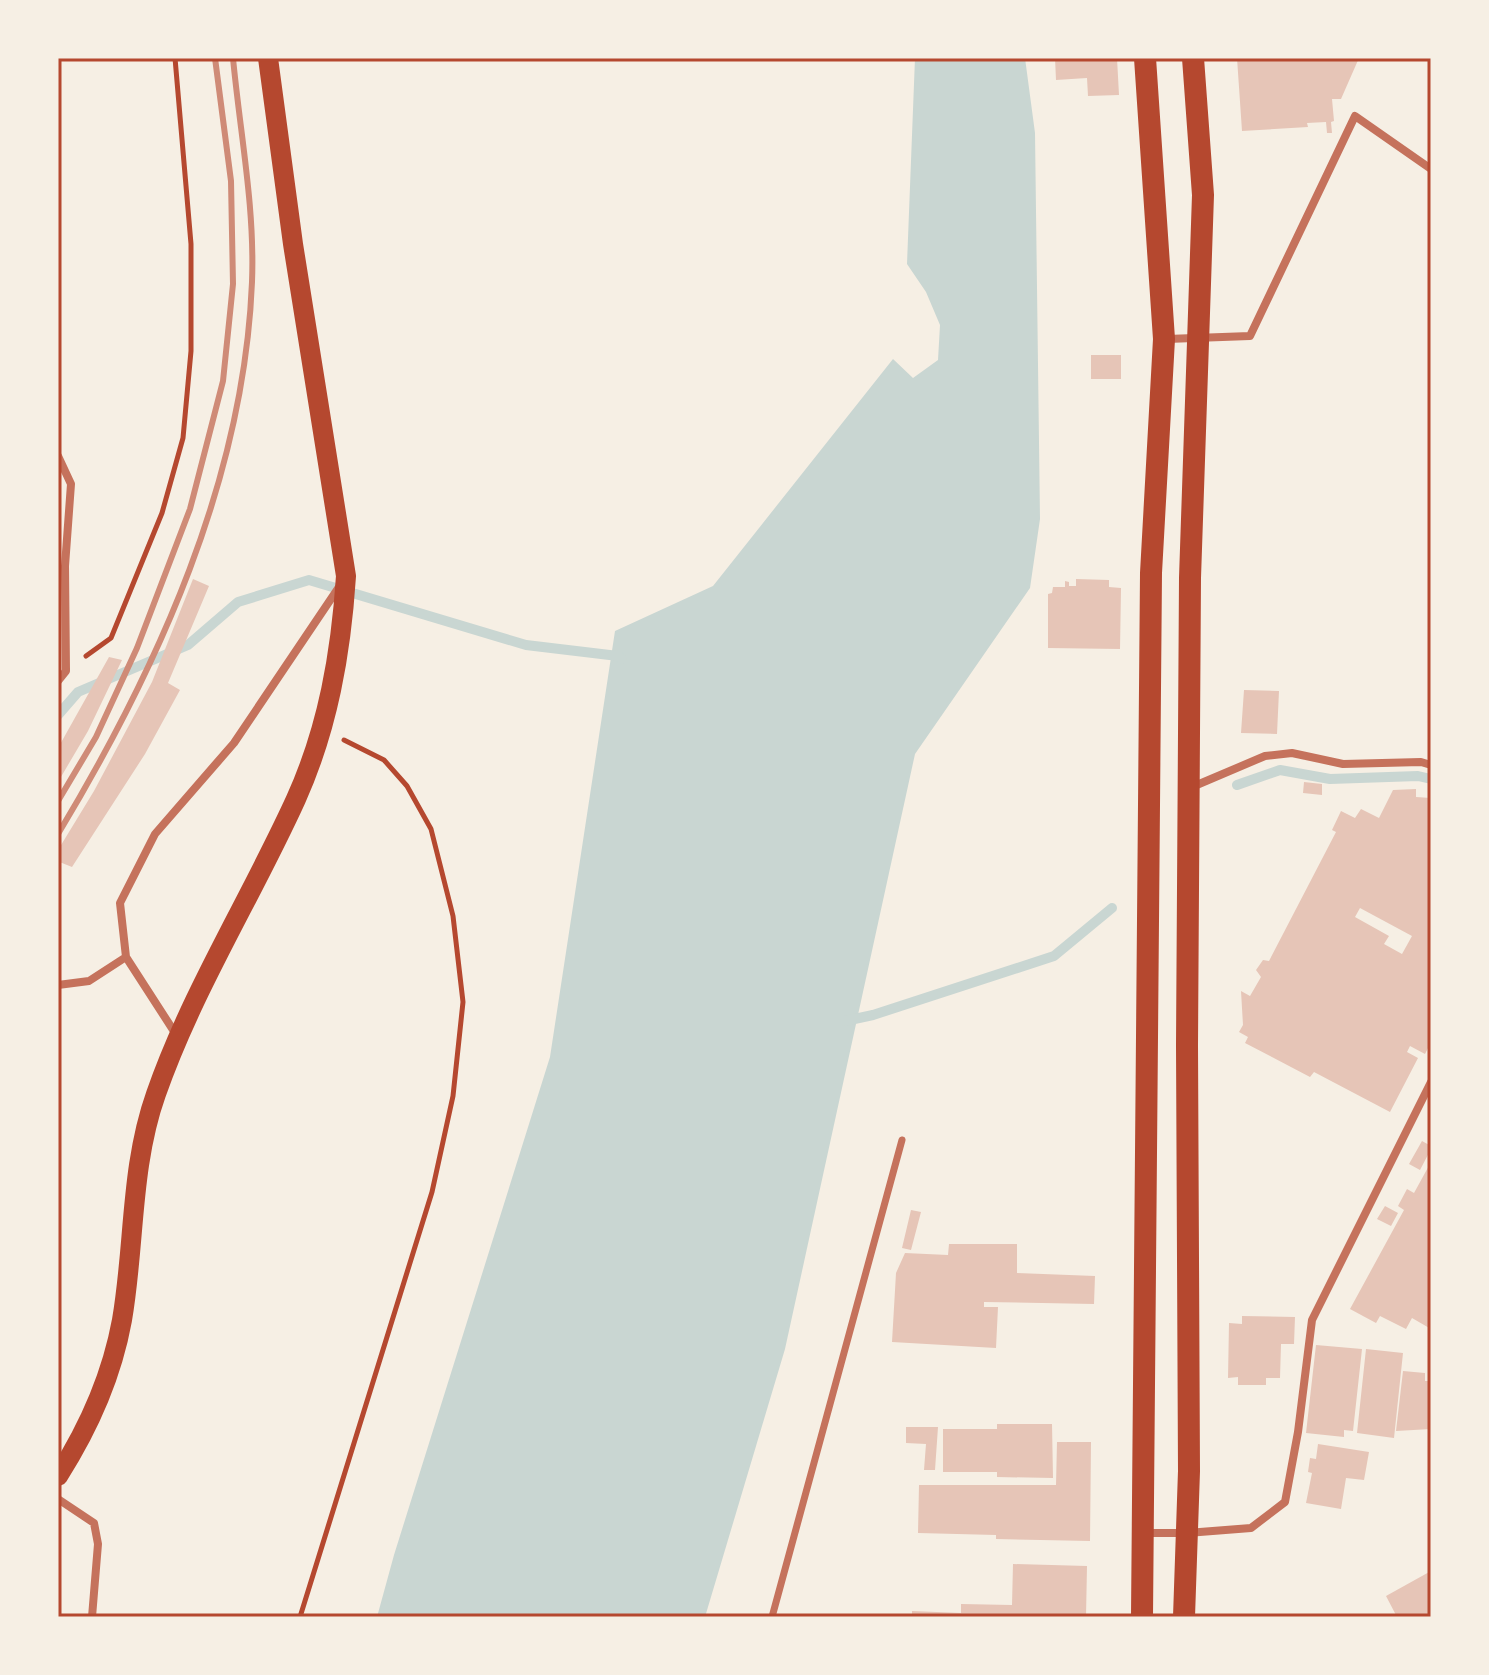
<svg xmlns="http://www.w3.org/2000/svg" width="1489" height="1675" viewBox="0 0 1489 1675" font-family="Jost,sans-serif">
  <rect width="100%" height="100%" fill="#f6efe4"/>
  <path fill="#c9d6d2" d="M915 58H1025L1035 133 1040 519 1030 588 915 754 785 1349 705 1617H377L394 1555 550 1057 615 631 713 586 893 359 913 378 938 360 940 325 926 292 907 264Z"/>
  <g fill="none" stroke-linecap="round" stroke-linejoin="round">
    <path stroke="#c9d6d2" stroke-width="10" d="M58 715 78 692 188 645 238 602 309 580 526 645 618 656 622 659
      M1237 785 1280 770 1330 779 1418 776 1431 779
      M845 1021 873 1015 1054 956 1112 908"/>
  </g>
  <path fill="#e6c5b7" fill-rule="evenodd" d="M1055 58H1117L1119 95 1088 96 1087 78 1056 80Z
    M1237 58H1359L1341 99H1332L1334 121 1331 122 1332 133H1327L1326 122 1307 123 1308 127 1242 131Z
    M1091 355H1121V379H1091Z
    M193 579 209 586 168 683 180 690 145 754 72 867 62 863 58 862V850L94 791 152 682Z
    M1076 579 1109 580V587L1121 588 1120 649 1048 648V594L1052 593 1053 587H1065V581L1069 582V586H1076Z
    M109 657 122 660 88 731 58 782V748Z
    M1244 690 1279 691 1277 734 1241 733Z
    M1304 782 1322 784V795L1303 793Z
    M1416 789V797L1431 798V1042L1425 1054 1410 1046 1407 1052 1418 1058 1390 1112 1314 1072 1310 1077 1245 1043 1248 1037 1239 1032 1243 1025 1241 991 1250 996 1261 977 1256 970 1263 960 1269 961 1336 832 1332 830 1341 811 1355 818 1361 809 1379 818 1393 790ZM1360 908 1412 936 1402 954 1384 944 1389 936 1355 917Z
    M1422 1141 1431 1146V1149L1420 1170 1409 1164Z
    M1431 1162V1329L1412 1318 1406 1329 1380 1316 1376 1323 1350 1309 1404 1210 1398 1206 1407 1189 1414 1193Z
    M1385 1206 1398 1213 1391 1226 1377 1219Z
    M911 1210 921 1212 911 1250 902 1248Z
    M949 1244H1017V1273L1095 1276 1094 1304 984 1302V1307H998L996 1348 892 1342 896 1273 905 1253 948 1255Z
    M1242 1316 1295 1317 1294 1344H1281L1280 1378H1266V1385H1238V1377L1228 1378 1229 1323 1242 1324Z
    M1316 1345 1362 1349 1353 1431 1344 1430V1437L1306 1433Z
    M1366 1349 1403 1353 1394 1438 1357 1433Z
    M1403 1371 1425 1373V1381H1431V1429L1396 1431Z
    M997 1424H1052L1053 1478 997 1477V1472H943V1429H997Z
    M906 1427H938L935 1470H924L926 1444 906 1443Z
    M1057 1442H1091L1090 1541 996 1539V1535L918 1533 919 1485H1056Z
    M1318 1444 1369 1452 1364 1480 1346 1478 1341 1509 1306 1503 1312 1473 1308 1472 1310 1458 1316 1459Z
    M1013 1564 1087 1566 1086 1617H912V1611L961 1613V1604L1012 1605Z
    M1431 1571V1617H1397L1386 1596Z"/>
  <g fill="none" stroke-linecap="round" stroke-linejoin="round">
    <path stroke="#b5482f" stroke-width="5" d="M86 656 111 638 162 513 183 438 191 351V244L175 58
      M300 1617 432 1192 453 1096 463 1002 453 916 431 829 407 786 384 760 344 740"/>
    <path stroke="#c5725c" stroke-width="7" d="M772 1617 902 1140"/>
    <path stroke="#c5725c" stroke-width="8" d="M1167 339 1250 336 1355 116 1431 169
      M58 456 71 484 65 566 66 671 58 681
      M1192 787 1265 756 1292 753 1343 764 1421 762 1431 765
      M58 985 89 981 126 957
      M177 1036 126 957 120 903 155 834 234 743 339 587
      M58 1499 94 1523 98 1544 92 1617
      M1146 1533H1187L1251 1528 1285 1502 1298 1432 1312 1320 1431 1082"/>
    <path stroke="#b5482f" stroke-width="20" d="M58 1476C88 1429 112 1375 122 1320 135 1245 130 1167 156 1094 192 991 251 898 296 799 328 728 341 653 346 576L293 244 268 58"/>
    <path stroke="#b5482f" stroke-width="22" d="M1142 1617 1151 573 1164 339 1145 58
      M1184 1617 1189 1471 1187 1045 1190 578 1203 195 1193 58"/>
    <path stroke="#cf8b77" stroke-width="6" d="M58 801 96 737 137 648 190 509 223 381 233 284 231 181 215 58
      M58 834C158 668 244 479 252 282 255 207 240 133 233 58"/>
  </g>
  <rect width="1489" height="1675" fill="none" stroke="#f6efe4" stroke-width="120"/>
  <rect x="60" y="60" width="1369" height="1555" fill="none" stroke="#b5482f" stroke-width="3"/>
</svg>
